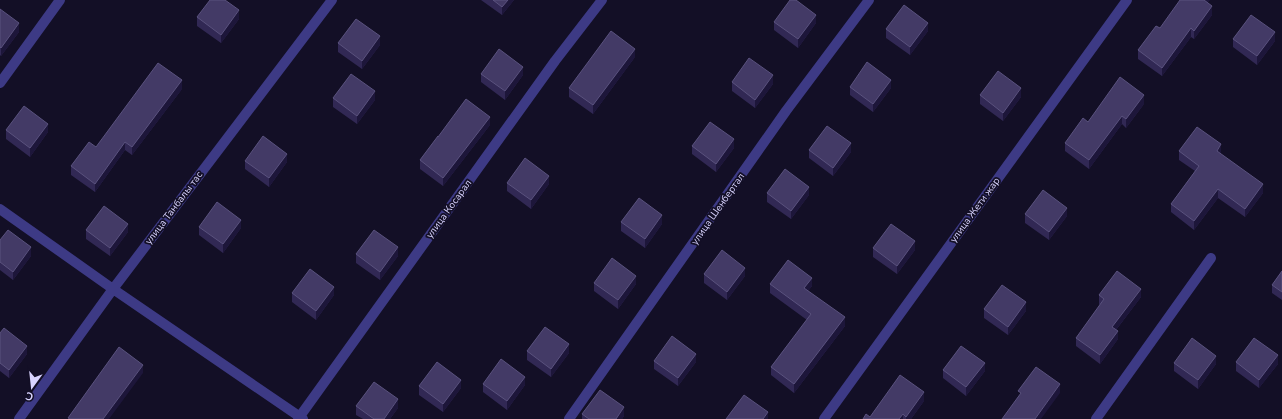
<svg xmlns="http://www.w3.org/2000/svg" width="1282" height="419" viewBox="0 0 1282 419" font-family="'Nunito Sans',sans-serif">
  <rect width="100%" height="100%" fill="#130f26"/>
  <g fill="none" stroke-linecap="round" stroke-linejoin="round">
    <path stroke="#3d3a85" stroke-width="10" d="M0 83 60 0
      M0 209 113 289 303 419
      M19 419 113 289 332 0
      M298 419 555 61 602 0
      M569 419 786 111 869 0
      M824 419 1127 0
      M1096 419 1211 258"/>
  </g>
  <path fill="#312854" d="M481 0H514L502 15Z
    M1208 3 1212 15 1194 39 1191 37 1162 76 1138 59V50L1160 28Z
    M0 9 19 32 1 56 0 55Z
    M197 17 239 19 221 43 197 26Z
    M774 22 816 23 798 48 774 30Z
    M886 29 928 31 910 55 886 38Z
    M1233 39 1275 41 1257 65 1233 47Z
    M338 43 380 45 362 69 338 52Z
    M635 57 593 114 569 97V88Z
    M481 74 523 75 505 100 481 82Z
    M732 82 773 84 755 108 732 91Z
    M850 87 891 88 873 112 850 95Z
    M182 89 132 155 125 150 95 192 71 175V166L96 147Z
    M980 95 1021 97 1003 121 980 104Z
    M333 98 375 100 357 124 333 107Z
    M1144 104 1126 128 1122 124 1089 169 1065 151V143Z
    M490 125 443 186 420 169V160L438 137Z
    M6 130 48 132 30 157 6 139Z
    M692 146 734 148 716 172 692 154Z
    M809 150 851 152 833 176 809 158Z
    M1179 151 1221 153V154L1263 193 1245 217 1218 198 1194 230 1171 212V204L1195 171 1179 160Z
    M245 161 287 162 269 187 245 169Z
    M507 183 549 184 531 209 507 191Z
    M767 193 809 195 791 219 767 202Z
    M1025 214 1067 216 1049 240 1025 223Z
    M621 222 662 224 645 248 621 231Z
    M199 227 241 228 223 253 199 235Z
    M86 230 128 232 110 256 86 239Z
    M0 240 31 256 13 280 0 270Z
    M873 248 915 250 897 274 873 257Z
    M356 254 398 256 380 280 356 263Z
    M1282 271V300L1272 293V285Z
    M704 274 745 276 727 300 704 283Z
    M594 283 636 284 618 309 594 291Z
    M770 284 812 286 808 291 845 326 794 393 771 375V367L807 320 770 293Z
    M292 293 334 295 316 320 292 302Z
    M1099 295 1141 297 1116 330 1118 339 1100 364 1076 346V338L1100 305 1099 304Z
    M984 309 1026 311 1008 335 984 318Z
    M0 333 27 354 9 378 0 371Z
    M527 351 569 353 551 377 527 360Z
    M654 361 696 362 678 386 654 369Z
    M1236 362 1278 364 1259 388 1236 371Z
    M1174 363 1216 364 1198 389 1174 371Z
    M943 370 985 371 966 396 943 378Z
    M483 384 525 385 507 410 483 392Z
    M419 386 461 388 443 412 419 395Z
    M924 401 911 419H863L870 417Z
    M356 406 398 408 390 419H363L356 415Z
    M582 414 624 416 622 419H582Z"/>
  <path fill="#1d163a" d="M508 0H514L502 15V7Z
    M1204 0H1210L1204 8Z
    M1212 6V15L1194 39V31Z
    M239 10V19L221 43V35Z
    M816 15V23L798 48V39Z
    M19 23V32L1 56V48Z
    M928 23V31L910 55V47Z
    M1191 28V37L1162 76V68Z
    M1275 32V41L1257 65V56Z
    M380 36V45L362 69V61Z
    M635 49V57L593 114V105Z
    M523 67V75L505 100V91Z
    M773 75V84L755 108V100Z
    M182 80V89L132 155V147Z
    M891 80V88L873 112V104Z
    M1021 88V97L1003 121V113Z
    M375 91V100L357 124V116Z
    M1144 95V104L1126 128V119Z
    M1122 116V124L1089 169V160Z
    M490 117V125L443 186V178Z
    M48 124V132L30 157V148Z
    M734 139V148L716 172V164Z
    M125 142V150L95 192V184Z
    M851 143V152L833 176V168Z
    M1221 144V153L1217 159V151Z
    M287 154V162L269 187V178Z
    M549 176V184L531 209V200Z
    M1263 184V193L1245 217V209Z
    M809 187V195L791 219V211Z
    M1218 189V198L1194 230V221Z
    M1067 208V216L1049 240V232Z
    M662 215V224L645 248V239Z
    M241 220V228L223 253V244Z
    M128 224V232L110 256V248Z
    M915 241V250L897 274V266Z
    M31 247V256L13 280V272Z
    M398 247V256L380 280V272Z
    M745 268V276L727 300V292Z
    M636 276V284L618 309V300Z
    M812 278V286L804 297V288Z
    M334 287V295L316 320V311Z
    M1141 289V297L1112 335V327Z
    M1026 302V311L1008 335V327Z
    M845 317V326L794 393V384Z
    M1118 331V339L1100 364V355Z
    M569 344V353L551 377V369Z
    M27 346V354L9 378V370Z
    M696 354V362L678 386V378Z
    M1278 355V364L1259 388V380Z
    M1216 356V364L1198 389V380Z
    M985 363V371L966 396V387Z
    M143 365V373L109 419H103Z
    M525 377V385L507 410V401Z
    M461 380V388L443 412V404Z
    M1060 384V393L1041 419H1035Z
    M924 392V401L911 419H906V417Z
    M398 399V408L390 419H384Z
    M624 407V416L622 419H616Z
    M768 412V419H763Z
    M903 414V419H899Z"/>
  <path fill="#433a66" stroke="#5a527e" d="M210 0H225L239 10 221 35 197 17Z
    M493 0H508L502 7Z
    M790 0H796L816 15 798 39 774 22Z
    M1180 0H1204L1212 6 1194 31 1191 28 1162 68 1138 50 1156 26 1160 28Z
    M904 5 928 23 910 47 886 29Z
    M0 9 19 23 1 48 0 47Z
    M1251 15 1275 32 1257 56 1233 39Z
    M356 19 380 36 362 61 338 43Z
    M611 31 635 49 593 105 569 88Z
    M499 49 523 67 505 91 481 74Z
    M749 58 773 75 755 100 732 82Z
    M867 62 891 80 873 104 850 87Z
    M158 63 182 80 132 147 125 142 95 184 71 166 89 142 96 147Z
    M998 71 1021 88 1003 113 980 95Z
    M351 74 375 91 357 116 333 98Z
    M1120 77 1144 95 1126 119 1122 116 1089 160 1065 143 1083 118 1088 122Z
    M466 99 490 117 443 178 420 160 438 136V137Z
    M24 106 48 124 30 148 6 130Z
    M710 122 734 139 716 164 692 146Z
    M827 126 851 143 833 168 809 150Z
    M1197 127 1221 144 1217 151 1263 184 1245 209 1218 189 1194 221 1171 204 1199 166 1179 151Z
    M263 136 287 154 269 178 245 161Z
    M525 158 549 176 531 200 507 183Z
    M785 169 809 187 791 211 767 193Z
    M1043 190 1067 208 1049 232 1025 214Z
    M639 198 662 215 645 239 621 222Z
    M217 202 241 220 223 244 199 227Z
    M104 206 128 224 110 248 86 230Z
    M891 224 915 241 897 266 873 248Z
    M8 230 31 247 13 272 0 262V240Z
    M374 230 398 247 380 272 356 254Z
    M722 250 745 268 727 292 704 274Z
    M612 258 636 276 618 300 594 283Z
    M788 260 812 278 804 288 845 317 794 384 771 367 811 314 770 284Z
    M310 269 334 287 316 311 292 293Z
    M1117 271 1141 289 1112 327 1118 331 1100 355 1076 338 1104 299 1099 295Z
    M1282 271V292L1272 285Z
    M1002 285 1026 302 1008 327 984 309Z
    M545 327 569 344 551 369 527 351Z
    M4 328 27 346 9 370 0 363V333Z
    M672 336 696 354 678 378 654 361Z
    M1192 338 1216 356 1198 380 1174 363Z
    M1254 338 1278 355 1259 380 1236 362Z
    M961 346 985 363 966 387 943 370Z
    M119 347 143 365 103 419H70L68 418Z
    M501 359 525 377 507 401 483 384Z
    M437 362 461 380 443 404 419 386Z
    M1036 367 1060 384 1035 419H1002L1021 393 1018 391Z
    M900 375 924 392 906 417 903 414 899 419H863L866 414 870 417Z
    M374 382 398 399 384 419H374L356 406Z
    M600 390 624 407 616 419H589L582 414Z
    M744 395 768 412 763 419H726Z"/>
  <g text-anchor="middle" dominant-baseline="central" stroke-width="3.5" stroke-linejoin="round" paint-order="stroke">
    <g font-size="10" fill="#d9d4ff" stroke="#130f26">
      <text transform="translate(174 208) rotate(-53)">улица Танбалы тас</text>
      <text transform="translate(449 209) rotate(-54)">улица Косарал</text>
      <text transform="translate(718 209) rotate(-55)">улица Шенбертал</text>
      <text transform="translate(975 210) rotate(-54)">улица Жети жар</text>
    </g>
  </g>
  <g transform="translate(32 387) rotate(195)" stroke="#130f26" stroke-width="3" paint-order="stroke">
  <path d="M0-3L7 15L0 10L-7 15Z" fill="#d9d4ff"/>
  <text y="-6" font-size="11" font-weight="bold" text-anchor="middle" fill="#d9d4ff">С</text>
  </g>
</svg>
